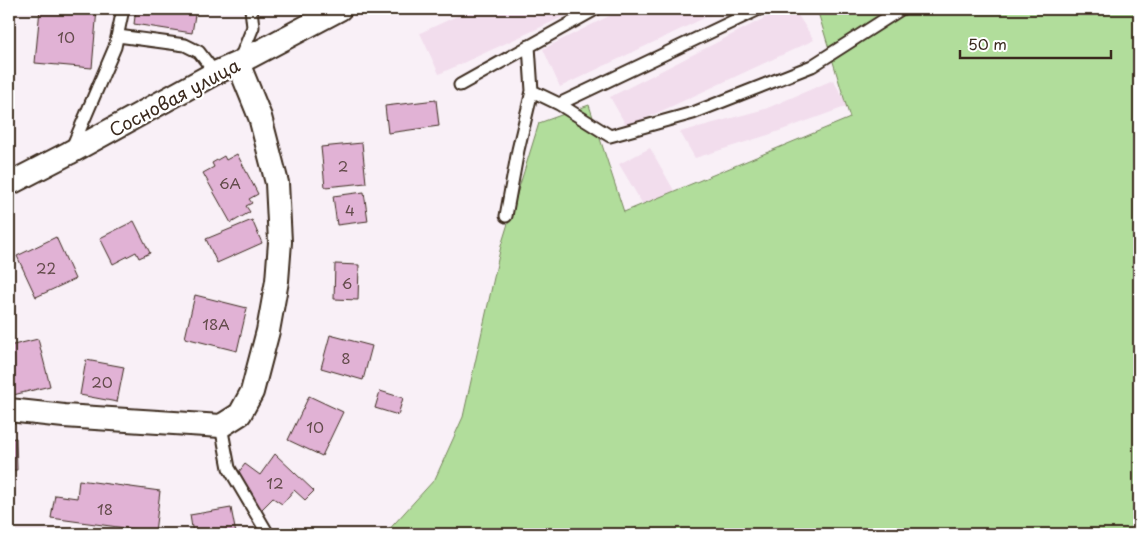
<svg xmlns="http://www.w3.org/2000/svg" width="1148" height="543" viewBox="0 0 1148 543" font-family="'Playpen Sans',sans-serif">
  <rect width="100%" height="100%" fill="#f9f0f7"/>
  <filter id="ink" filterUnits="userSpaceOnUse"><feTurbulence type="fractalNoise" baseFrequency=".02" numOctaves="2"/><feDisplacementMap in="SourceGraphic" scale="10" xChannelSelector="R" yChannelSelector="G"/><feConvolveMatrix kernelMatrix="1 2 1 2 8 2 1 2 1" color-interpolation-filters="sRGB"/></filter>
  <g filter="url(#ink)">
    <path fill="#f2dded" d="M472 9H578V10L439 74 420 33Z
      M623 9H723L560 87 543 49Z
      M782 9H794L814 40 627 127 610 97Z
      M833 80 848 106 768 135 695 158 680 132 765 109Z
      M650 148 703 242 672 254 619 164Z"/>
    <path fill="#b1dd9b" stroke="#76845c" d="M817 9H1139V534H385L435 479 463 417 501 246 539 123 589 105 624 212 850 118Z"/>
    <path fill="#e1b2d5" stroke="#3b2a1e" d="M40 9H97L92 68 35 63Z
      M136 9H196L192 33 134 24Z
      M436 100 439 126 388 133 385 106Z
      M362 143 366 183 325 187 321 147Z
      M237 154 258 194 249 199 252 203 246 206 250 212 231 223 203 173 214 167 212 163 224 156 226 160Z
      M364 192 368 221 337 225 333 196Z
      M252 220 262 243 217 263 206 239Z
      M134 221 150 253 139 258 136 252 113 264 100 238Z
      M56 237 75 279 36 297 17 256Z
      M335 264 359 265 358 300 334 299Z
      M195 295 247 308 237 351 185 338Z
      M330 335 372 346 363 380 321 368Z
      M38 339 50 386 9 396V346Z
      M86 360 124 367 117 402 80 395Z
      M380 391 403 398 398 415 375 408Z
      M309 396 343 412 322 456 288 440Z
      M16 438 17 470H9V439Z
      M275 454 314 491 305 500 294 490 282 504 273 498 261 510 238 473 245 464 260 475Z
      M79 480 160 491 155 532 51 518 55 495 77 498Z
      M231 508 236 534H193L190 515Z"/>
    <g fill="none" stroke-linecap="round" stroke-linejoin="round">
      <defs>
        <path id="service" d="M118 36 185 45 199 52 215 73
          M240 59 253 27 251 9
          M460 85 596 9
          M532 91 559 104 610 136 693 113 812 66 901 9
          M559 104 759 9
          M71 150 115 47 123 9
          M506 216 518 150 532 91 529 46
          M221 426 229 468 268 534"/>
        <path id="minor" d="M9 184 69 153 215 73 238 63 340 9
          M9 410 64 416 221 426 240 414 252 392 268 331 277 281 280 242 277 183 260 117 238 63"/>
      </defs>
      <use href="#service" stroke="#3b2a1e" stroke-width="15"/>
      <use href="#minor" stroke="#3b2a1e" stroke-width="26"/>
      <use href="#service" stroke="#fff" stroke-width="11"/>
      <use href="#minor" stroke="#fff" stroke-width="22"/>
    </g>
  </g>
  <g text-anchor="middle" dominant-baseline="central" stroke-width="4.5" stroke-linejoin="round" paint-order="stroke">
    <g font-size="15" fill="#644c4c">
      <text x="66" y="36">10</text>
      <text x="343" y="165">2</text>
      <text x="230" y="182">6А</text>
      <text x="350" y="209">4</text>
      <text x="46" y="267">22</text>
      <text x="347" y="282">6</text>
      <text x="216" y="323">18А</text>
      <text x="346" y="357">8</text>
      <text x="102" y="381">20</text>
      <text x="315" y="426">10</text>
      <text x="275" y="482">12</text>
      <text x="105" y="508">18</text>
    </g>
    <g font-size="18" fill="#3b2a1e" stroke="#fff">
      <text transform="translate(174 97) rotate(-28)">Сосновая улица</text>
    </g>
  </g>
  <rect width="1148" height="543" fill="none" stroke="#fff" stroke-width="30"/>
  <rect x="15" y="15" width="1118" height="513" fill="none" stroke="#3b2a1e" stroke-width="2" filter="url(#ink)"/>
  <path d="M960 50v8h151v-8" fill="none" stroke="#3b2a1e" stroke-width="2.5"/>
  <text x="968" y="50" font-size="15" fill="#3b2a1e" stroke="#ffffff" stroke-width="4" paint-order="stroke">50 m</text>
</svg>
